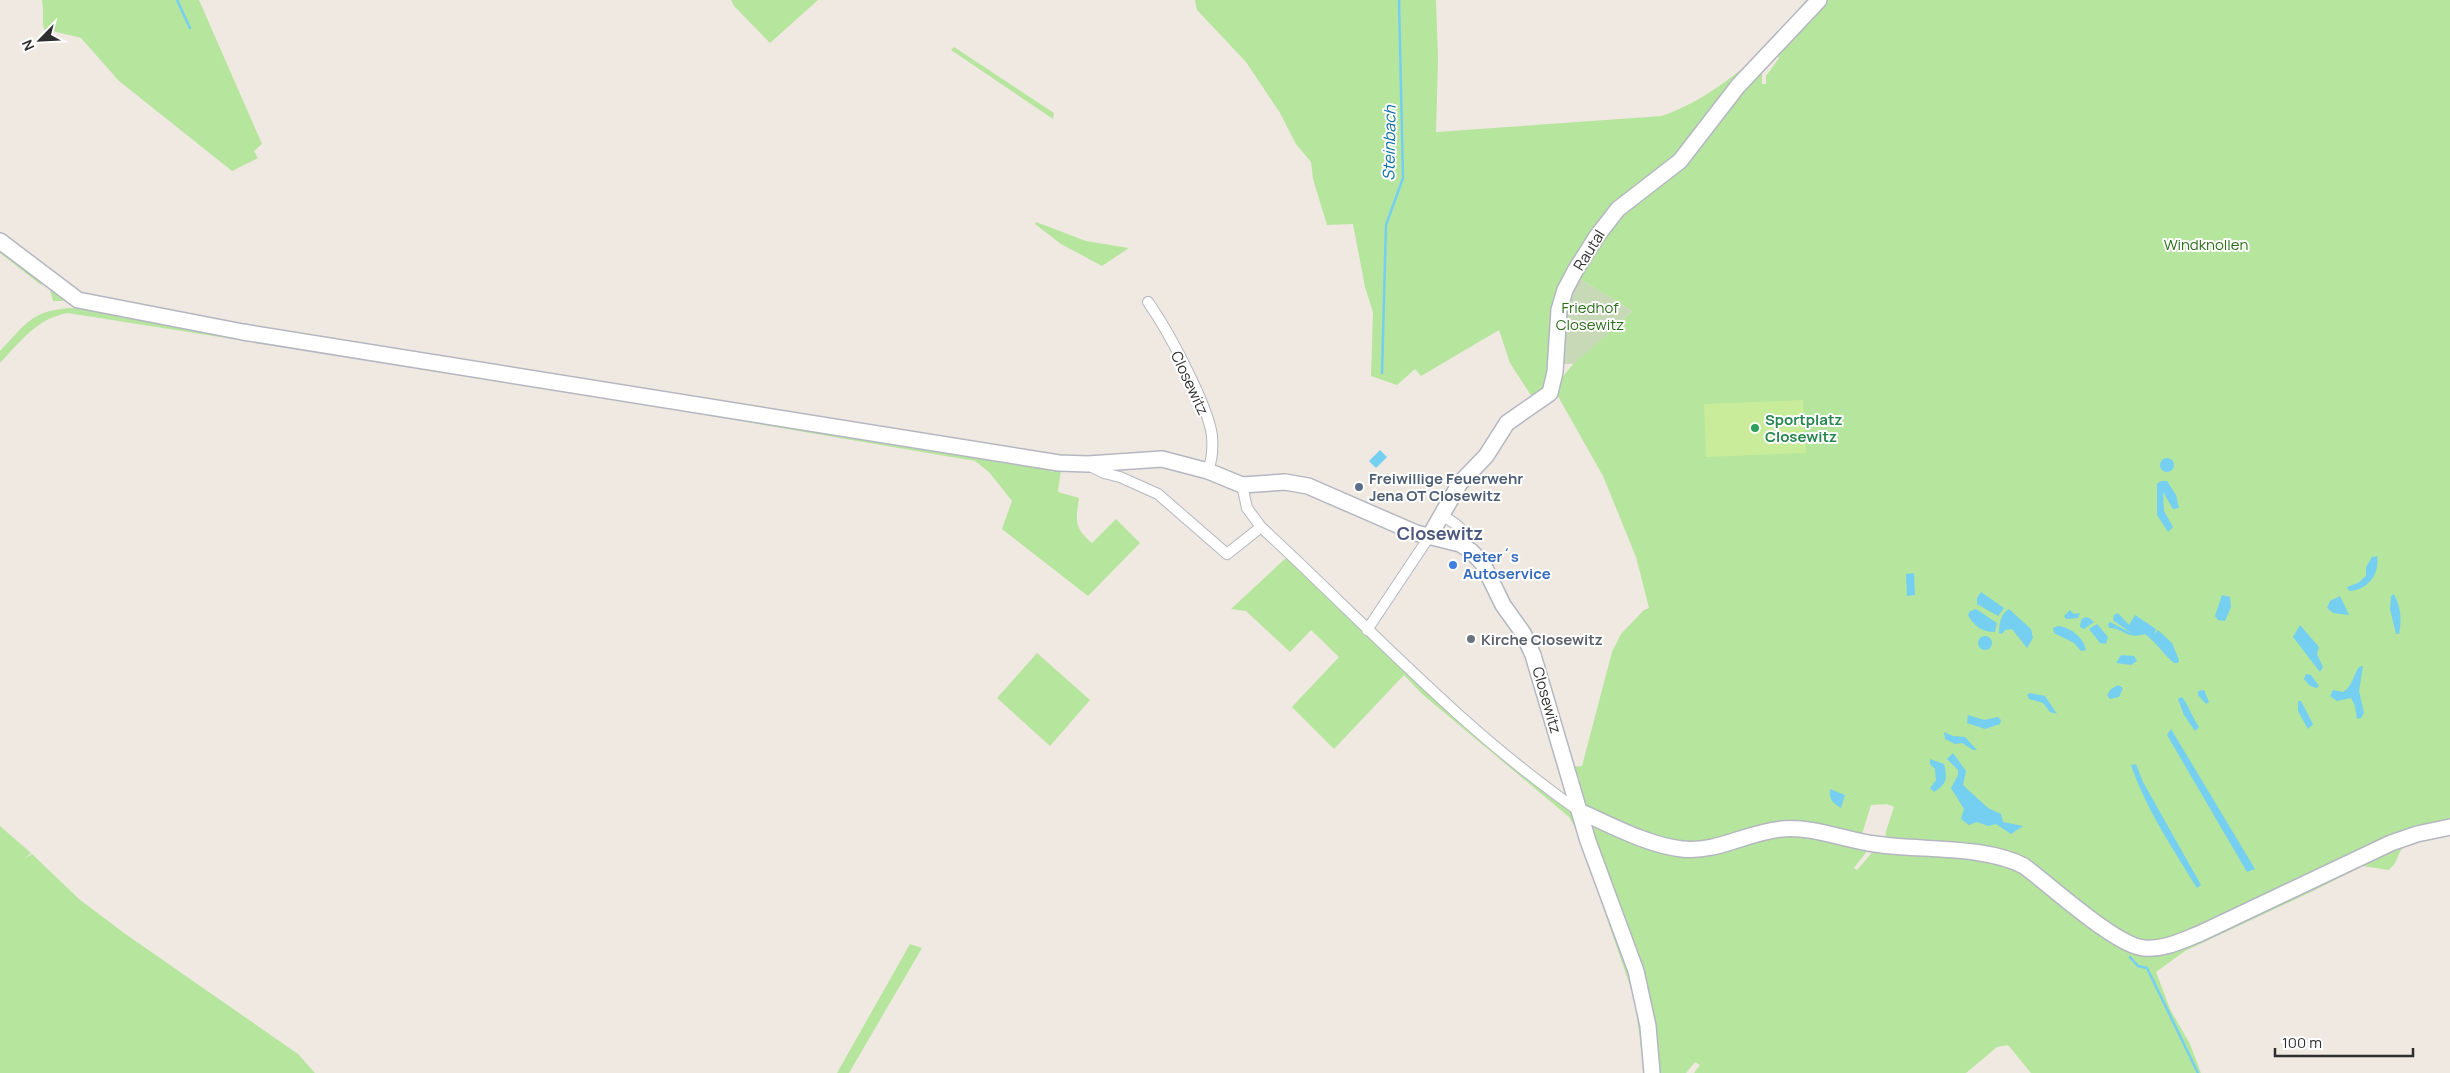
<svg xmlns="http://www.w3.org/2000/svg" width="2450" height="1073" viewBox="0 0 2450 1073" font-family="Manrope,sans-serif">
  <rect width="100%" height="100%" fill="#efe9e1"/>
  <path fill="#b6e59e" d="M42 0H199L262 144 254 151 258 158 232 171 119 81 81 38 44 29C42 24 44 9 42 0Z
    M731 0H818L770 43 734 6Z
    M1195 0H1436L1438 59 1436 132 1662 116C1722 94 1767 50 1806 0H1813L1704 125 1648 183 1572 269 1547 388 1534 400 1510 363 1499 330 1421 376 1415 369 1397 385 1371 376 1373 312 1365 287 1353 224 1327 225 1313 179 1311 162 1296 144 1280 113 1246 62 1197 10Z
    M1824 0H2450V822L2196 930 2153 944 2126 939 2032 866 1885 842 1886 831 1894 807 1887 804 1871 805 1861 837 1817 828 1705 845 1666 841 1591 811 1582 804 1576 786 1580 780 1577 775 1572 777 1570 767 1582 766 1612 652 1621 634 1644 610 1649 608 1636 557 1603 476 1555 391C1561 368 1613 330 1632 311L1577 277 1614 218 1710 129 1762 70V84H1766V76L1779 58 1778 57Z
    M954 47 1054 113 1053 119 951 50Z
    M1036 222 1086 241 1129 248 1102 266 1061 244 1035 224Z
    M0 246 42 278 41 285 0 253Z
    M52 287 63 298V301H53L50 290Z
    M69 308 90 309 379 358 378 362 68 313C36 319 22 340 0 363V351C25 325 31 311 69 308Z
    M707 409 1051 466V472L1061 469 1058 492 1079 498C1076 520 1073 527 1092 543L1116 519 1140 543 1088 596 1002 529 1012 501 989 472 975 461 705 415Z
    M1287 557 1574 814 1639 999 1648 1073H1644L1635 1000 1576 829 1569 817 1422 694 1404 675 1334 749 1292 707 1339 657 1311 630 1290 652 1246 611 1231 609Z
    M1037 653 1090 700 1050 746 997 698Z
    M1597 825 1667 850 1792 832 1868 850 1854 868 1857 870 1876 848 2007 863 2136 952 2420 839C2415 841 2408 843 2404 847 2396 854 2399 863 2388 870L2363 866 2313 891 2185 951 2156 972 2170 1009 2190 1044 2201 1073H2031L2008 1045 1997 1047 1966 1073H1694L1700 1065 1695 1062 1686 1073H1655L1651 1024 1589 832Z
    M0 826 31 853 24 859 32 854 79 899 124 933 298 1054 315 1073H0Z
    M910 944 922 948 849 1073H837Z"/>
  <path fill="#c8d9b8" d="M1577 277 1632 311 1574 364H1562L1564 310Z"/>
  <path fill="#c9ec9a" d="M1803 400 1806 453 1706 457 1704 404Z"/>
  <path fill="#75cff0" d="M1380 450 1387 457 1376 468 1369 461Z
    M2160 465a7 7 0 1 1 14 0a7 7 0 1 1-14 0Z
    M2161 481H2167L2176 495 2179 508 2173 509 2163 492 2164 511 2173 527 2168 532 2157 515V484Z
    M2377 556C2380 574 2368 590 2349 591L2347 587 2358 583 2366 576V567L2372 557Z
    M1914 573 1915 595 1907 596 1906 574Z
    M1981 592 2004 608 1998 616 1977 604V598Z
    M2394 594C2401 608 2402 619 2399 634H2396L2390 609 2391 596Z
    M2222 595 2230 597 2231 607 2225 621 2218 620 2215 616Z
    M2340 596 2349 615 2333 613 2327 608 2330 601Z
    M1976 609 1997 623 1995 632C1982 632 1974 626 1968 615L1970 611Z
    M2009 609 2031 629 2033 638 2027 648 2012 629 2005 630 2002 634 1999 633C1999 624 2001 613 2009 609Z
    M2070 610 2074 614 2080 613 2078 618 2066 619 2064 616Z
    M2118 613 2129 625 2135 615 2156 629 2154 634 2158 630 2172 643 2179 660 2178 663H2174C2163 654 2156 642 2145 634 2126 640 2124 628 2109 628L2108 624 2110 622 2131 633 2113 620 2114 615Z
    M2085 617 2089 618 2094 622 2084 629 2080 627 2081 620Z
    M2097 624 2108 637 2106 644 2100 643 2089 629Z
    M2300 625 2319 647 2317 654 2323 667 2320 672 2293 637Z
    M2058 626C2070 627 2084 638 2086 650L2081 651 2074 643 2054 633 2053 628Z
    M1978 643a7 7 0 1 1 14 0a7 7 0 1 1-14 0Z
    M2121 655 2134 656 2137 661 2131 665 2116 663Z
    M2363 666 2359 691 2364 713 2361 718 2357 719 2355 706 2351 698 2337 701 2330 696 2333 690 2343 692C2353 686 2353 675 2359 667Z
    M2306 674 2311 675 2319 686 2317 688 2310 686 2304 679Z
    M2118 685 2123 688 2119 697 2110 699 2107 695 2111 689Z
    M2204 690 2209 702 2206 704 2198 695V691Z
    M2030 693 2045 696 2057 714 2050 712 2043 703 2029 699 2027 695Z
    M2182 697C2189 706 2192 717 2199 727L2195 731 2184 715 2178 699Z
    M2298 701H2301L2313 724 2308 729 2298 711Z
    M1968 715 1984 720 1998 717 2001 720 2000 724 1985 729 1967 723Z
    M2171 729 2255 869 2247 872 2167 735Z
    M1944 732 1953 736 1965 737 1977 750H1973L1962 743 1955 744 1945 739Z
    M1953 753 1966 771 1963 785 1988 808 2001 814 2003 822 2023 826 2011 834 1996 824 1988 826 1977 822 1969 825 1961 819 1964 809 1951 788 1958 775V770L1947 759Z
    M1930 759 1944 764C1948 780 1946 784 1934 792L1930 788 1936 780 1935 769 1930 764Z
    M2136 764 2143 782 2201 885 2197 888C2173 849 2146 809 2131 765Z
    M1830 789 1845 795 1841 808C1832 802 1829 800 1830 789Z"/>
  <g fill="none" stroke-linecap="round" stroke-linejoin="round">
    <path stroke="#75cff0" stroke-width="2.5" d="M177 0 190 28
      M1382 373 1386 225 1403 178 1399 0
      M2130 957 2138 966 2147 968 2198 1073"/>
    <defs>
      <path id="street" d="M1148 302C1167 329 1208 404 1212 436 1213 448 1212 460 1208 471
        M1088 465 1104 473 1120 477 1158 494 1227 554 1261 527
        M1242 485 1247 508 1261 527C1365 623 1461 729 1579 811
        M1441 515C1455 523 1468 529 1466 547
        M1367 630 1429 537"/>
      <path id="secondary" d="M0 241 78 300 243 332 1059 463 1088 464 1162 459 1208 471 1242 485 1285 482 1308 486 1416 533 1460 544 1471 551 1483 564 1503 605 1523 633 1533 655 1588 841 1636 971 1648 1026 1652 1073
        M1429 537 1460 483 1486 456 1507 423 1550 393 1555 372 1559 310 1565 290 1575 271 1597 236 1618 209 1680 161 1738 86 1819 0
        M1579 811C1611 825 1647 845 1682 849 1717 853 1747 832 1782 829 1812 826 1845 840 1875 844 1920 851 1984 845 2024 866 2050 885 2116 946 2144 948 2163 950 2181 941 2199 934L2391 843 2417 834 2450 827"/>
    </defs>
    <use href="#street" stroke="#b4b7c1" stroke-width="12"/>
    <use href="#secondary" stroke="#b4b7c1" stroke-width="18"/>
    <use href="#street" stroke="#fff" stroke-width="10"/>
    <use href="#secondary" stroke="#fff" stroke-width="15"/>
  </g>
  <circle fill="#2e9e5b" stroke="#fff" stroke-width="2" cx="1755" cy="428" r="5"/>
  <circle fill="#5c6f8a" stroke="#fff" stroke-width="2" cx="1359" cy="487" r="5"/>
  <circle fill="#3f7fe0" stroke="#fff" stroke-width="2" cx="1453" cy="565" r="5"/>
  <circle fill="#6b7280" stroke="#fff" stroke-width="2" cx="1471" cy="639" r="5"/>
  <g text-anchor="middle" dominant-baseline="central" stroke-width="4" stroke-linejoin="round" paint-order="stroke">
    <g font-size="15" fill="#2c6e1b" stroke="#fff">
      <text x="2206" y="244">Windknollen</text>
      <text x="1590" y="307">Friedhof<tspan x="1590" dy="17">Closewitz</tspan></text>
    </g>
    <g font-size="15" fill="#2e2e2e" stroke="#fff">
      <text transform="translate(1589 250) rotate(-58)">Rautal</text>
      <text transform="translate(1190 383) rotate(65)">Closewitz</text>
      <text transform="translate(1547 700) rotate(74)">Closewitz</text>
    </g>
    <g font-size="15" font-weight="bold" fill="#27864d" stroke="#fff" text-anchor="start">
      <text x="1765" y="419">Sportplatz<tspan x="1765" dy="17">Closewitz</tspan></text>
    </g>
    <g font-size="15" font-weight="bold" fill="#4e5e75" stroke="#fff" text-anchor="start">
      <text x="1369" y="478">Freiwillige Feuerwehr<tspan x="1369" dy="17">Jena OT Closewitz</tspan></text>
    </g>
    <g font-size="15" font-weight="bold" fill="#366cbe" stroke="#fff" text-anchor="start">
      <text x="1463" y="556">Peter´s<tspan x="1463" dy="17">Autoservice</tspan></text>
    </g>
    <g font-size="15" font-weight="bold" fill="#5b616d" stroke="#fff" text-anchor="start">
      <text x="1481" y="639">Kirche Closewitz</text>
    </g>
    <g font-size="16" font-style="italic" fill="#0d6fa3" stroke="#fff">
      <text transform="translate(1389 143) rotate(-89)">Steinbach</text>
    </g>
    <g font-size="18" font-weight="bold" fill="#4d5680" stroke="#fff">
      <text x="1440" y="533">Closewitz</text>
    </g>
  </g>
  <g transform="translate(40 40) rotate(246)" stroke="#ffffff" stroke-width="4" paint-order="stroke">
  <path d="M0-4L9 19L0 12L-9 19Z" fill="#2e2e2e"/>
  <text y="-8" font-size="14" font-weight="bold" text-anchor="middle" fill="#2e2e2e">N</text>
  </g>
  <path d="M2275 1048v8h138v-8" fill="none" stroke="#2e2e2e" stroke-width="2.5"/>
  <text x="2282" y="1048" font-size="15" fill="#2e2e2e" stroke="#ffffff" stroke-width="4" paint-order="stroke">100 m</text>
</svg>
